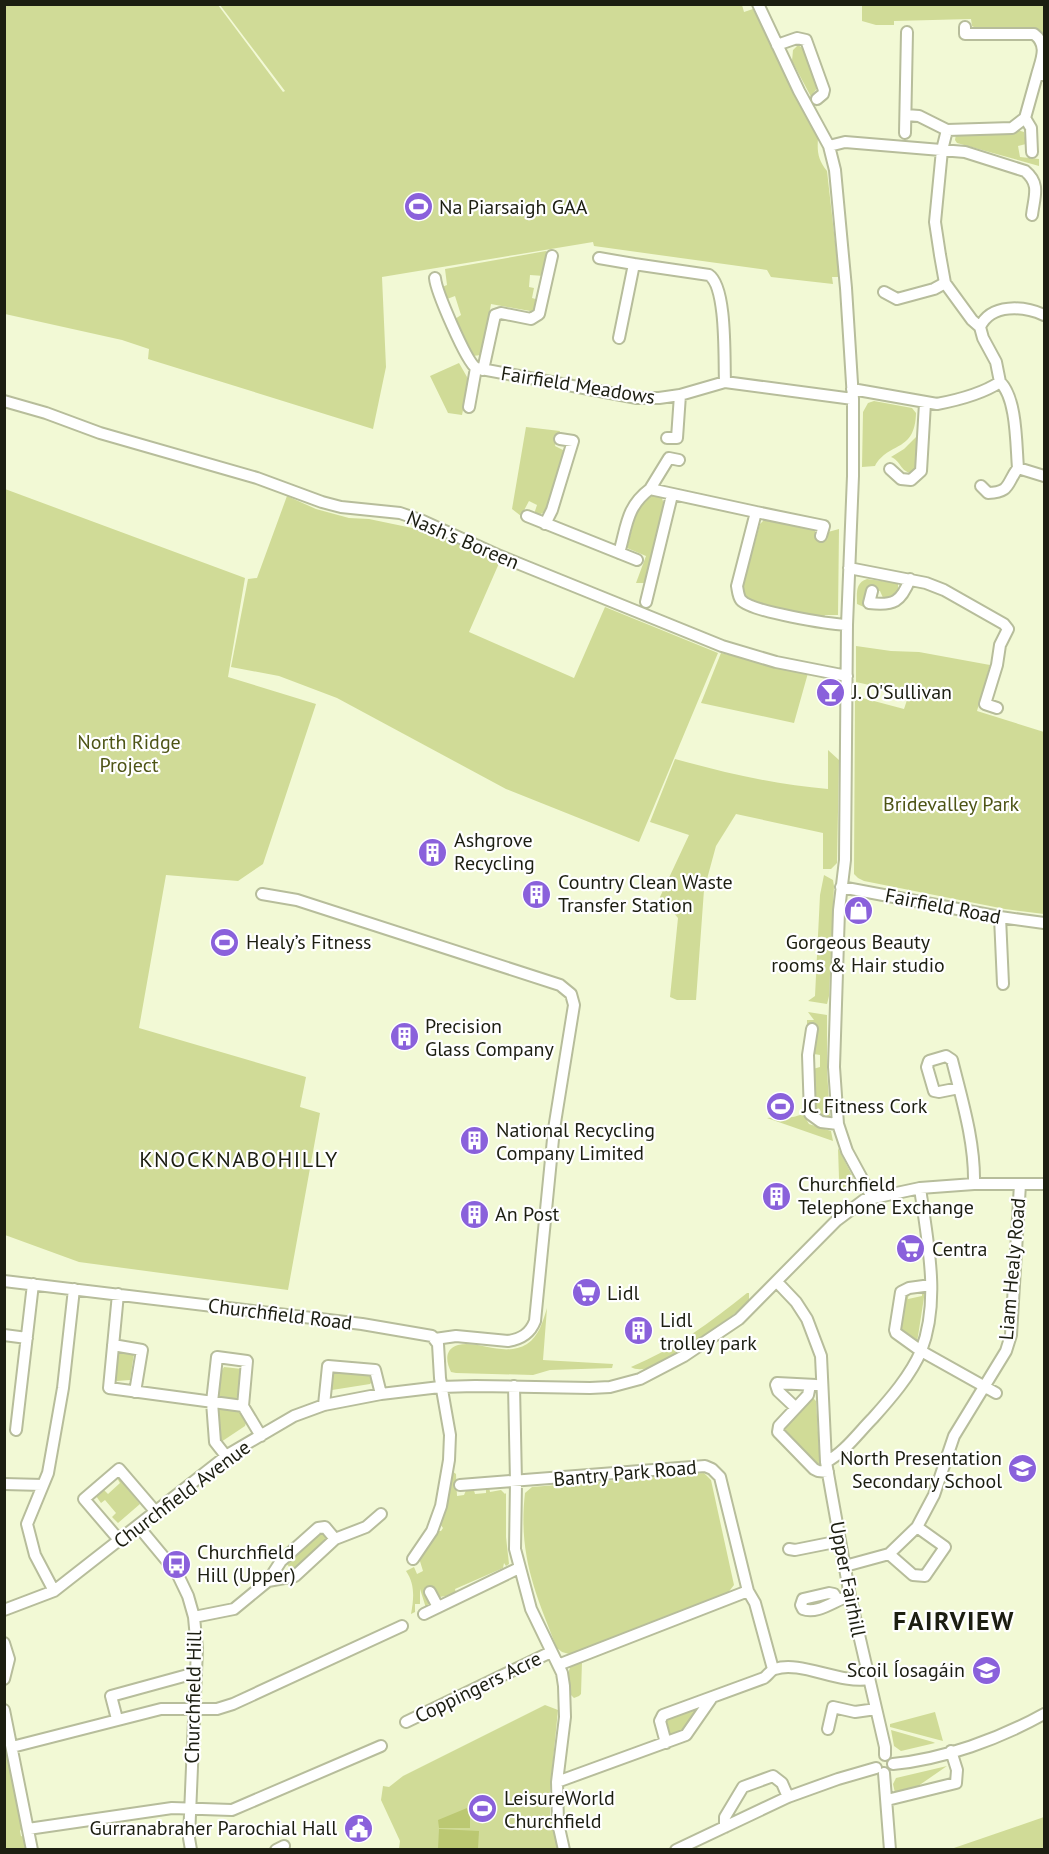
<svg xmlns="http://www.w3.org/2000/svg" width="1049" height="1854" viewBox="0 0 1049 1854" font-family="'PT Sans',sans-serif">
  <rect width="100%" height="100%" fill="#f2f9d5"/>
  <path fill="#d0db97" d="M5 5H218L283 92 285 91 220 5H742L744 12 753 9 818 138C817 152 818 160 827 171L839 277H832L833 284 771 277 767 270 594 246 593 242 382 277 386 367 373 429 148 359 149 349 122 340 5 314Z
    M862 5H1044V33L1035 28 978 29 972 26 971 19 894 21V25H876L862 21Z
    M798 45 804 49 818 87 812 95 817 108 792 61 793 50Z
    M1017 130 1024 132 1026 144 1018 146 1020 157 1039 159V166L957 143 955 140 956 134H1004Z
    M546 251 548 254 544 276 530 275 529 287 534 288 532 298 539 300 535 310 530 311 491 304 483 350 481 355 473 356 470 353 455 319 461 315 455 296 447 299 442 287 447 285 445 269Z
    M459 363 467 377V380H469L462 415 448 413 430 376Z
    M874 401 912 408 916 413C915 453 889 441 875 466L862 467 863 412 868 403Z
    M526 427 560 431 555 446 565 451 548 510 539 515 534 514 537 505 529 501 521 516 512 509Z
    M919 434 916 468 911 473C900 471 901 461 891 457L904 449Z
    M5 489 245 578 228 677 316 704 263 864 238 881 166 875 139 1028 306 1077 300 1107 320 1113 288 1290 79 1262 5 1235Z
    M655 495 662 498 665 508 644 583H636L646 556 627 548C633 529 634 502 655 495Z
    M287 496 316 509 349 518 369 519 417 529 463 544 500 561 469 632 574 678 605 607 718 653 639 842 506 789 337 698 279 676 231 667 248 579 257 578Z
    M765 519 815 529 816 537 827 540 828 532 839 529 838 615H825L824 617 779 608 747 599 743 592V585L760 524Z
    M867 579 896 583 898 584V592L893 598 884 600 880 591 866 589 864 607 857 604C857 593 855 583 867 579Z
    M856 646 891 651 919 652 990 665 977 711 1044 732V914L1005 909 864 881 858 878 854 874 855 696 904 709 908 697 905 696V693L856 682Z
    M721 653 808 673 794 723 701 703Z
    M828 750 839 760 837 863 831 869H823V833L736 814 716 846 704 890 696 1000H677L670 997 678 918 660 897 689 835 650 822 675 759C726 773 777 785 828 789Z
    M824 875 833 880 834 886 829 996 827 1004 808 1001 815 996 820 895Z
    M808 1012 827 1015V1071L830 1116 824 1119 819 1117 814 1110 813 1069 820 1067V1055L814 1054 817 1026 807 1025V1020H814Z
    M803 1114 809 1124 831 1131 833 1141 767 1118C783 1116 787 1120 803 1114Z
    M838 1148 858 1187 844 1191 842 1190 839 1178Z
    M922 1289 925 1291 918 1336 917 1341H914L900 1332 906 1295 909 1292 908 1299 922 1296Z
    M747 1293H749V1301C731 1318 654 1382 631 1367 674 1349 711 1322 747 1293Z
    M547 1308 543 1360 613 1364 612 1368 550 1370 533 1375 456 1373 451 1372C446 1362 444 1349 458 1345 480 1340 504 1358 527 1344 539 1336 543 1321 547 1308Z
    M117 1351 134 1353 130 1380 117 1381 115 1378Z
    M224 1367 242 1369 238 1396 235 1400 220 1397 218 1395 221 1372Z
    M335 1371 372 1374 374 1380 370 1384 332 1390H330L332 1373Z
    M813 1398 816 1401 820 1464 818 1465 783 1432 784 1427 807 1402Z
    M218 1407C232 1408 239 1408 247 1420L245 1426 221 1442 216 1433 219 1412 216 1410Z
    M452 1471 456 1474 457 1496 464 1495 467 1488 473 1487 475 1494 486 1493V1486H489L490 1492 501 1490 505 1494 506 1493V1537L509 1564 506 1566 504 1563 503 1568 455 1589 456 1593C446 1597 439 1596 430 1600V1603L426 1608 420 1589V1604H415V1612L411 1614C414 1598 415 1584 406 1571L414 1567 417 1574 423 1571 419 1558 436 1531H441L443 1528 440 1524 446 1505Z
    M704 1473 711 1480 734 1585 727 1594 569 1654 562 1652 557 1648C535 1593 518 1554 525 1493L532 1487Z
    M121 1475 128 1482 125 1486 140 1504 118 1523 112 1517 116 1513 105 1500 101 1503 96 1496 104 1490 108 1494 120 1483 117 1478Z
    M321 1531 326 1535 327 1540 293 1571 285 1562Z
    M582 1661 581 1694 579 1696 574 1698 571 1695 568 1674 571 1664Z
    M545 1705 558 1710 550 1791V1815L558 1849H399L400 1841 381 1800 383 1786 389 1787 403 1776Z
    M698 1706 699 1707 684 1730 670 1737 664 1721 665 1719Z
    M935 1712 943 1741 890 1727V1724Z
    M891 1730 933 1742 935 1743 901 1751 894 1746Z
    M4 1732 23 1826 20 1831 21 1836 25 1837 28 1849H5Z
    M947 1766 908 1793 898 1795 895 1793 893 1784 896 1778Z
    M1044 1817V1849H951Z"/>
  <path fill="#bbc872" d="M467 1808 470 1817V1828H439L438 1820Z
    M439 1829 479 1831 478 1849H438Z"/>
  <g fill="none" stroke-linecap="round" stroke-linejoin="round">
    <defs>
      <path id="minor" d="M758 4 799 91 829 146 835 170 846 288 853 399V476L847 625 845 860 839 910 834 1067 838 1124 847 1151 872 1197
        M965 27V34H1034C1049 45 1041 60 1037 75
        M777 45 797 38 806 40 824 90 823 94 817 99
        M906 115 919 116 947 130 1012 128 1025 118 1037 75H1044
        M1025 118 1031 128 1032 152
        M947 130 942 150 935 222 940 255 945 283 972 320 980 327
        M905 133 907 32
        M829 146 845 142 965 152 1025 171C1041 184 1034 197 1032 215
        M599 258 634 264
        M435 278C436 291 466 361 476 368L469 407
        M884 292 897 299 934 289 945 283
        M980 327C991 303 1024 306 1044 315
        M619 338 634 264 709 275C727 287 724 359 725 382
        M476 368 637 398H659L680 395 725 382 853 399
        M483 370 495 315 501 313 531 319 539 314 552 256
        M1000 382C1017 398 1016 445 1018 468L1044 476
        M852 389 937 404C958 400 982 394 1000 382L996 362 983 338 980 327
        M4 401 46 413 100 433 257 478 322 502 341 507 400 513 423 521 500 556 722 646 776 662 847 676
        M667 438H677L680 395
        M890 469 901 479 911 480 921 471 925 403
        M981 486 988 493C1011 492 1006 484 1018 468
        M650 489 669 458 679 460
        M527 516 637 560
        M545 524 552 510 573 441 560 439
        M821 536 824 526 756 512 737 586C738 591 738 596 741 600 751 612 830 624 847 625
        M619 553C627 526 626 507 650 489L756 512
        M849 568 926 583 944 590 1004 624 1008 629 1000 645 997 665 985 704 997 708
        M872 591 869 603C894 606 901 602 910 579
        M646 602 672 495
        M841 887 1000 917 1044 923
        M262 894 297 900 560 985 571 994 574 1005 554 1129 535 1321C530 1334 521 1339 508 1341L456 1336 435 1339
        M1000 917 1003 984
        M812 1029 808 1055 810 1114 821 1122 838 1124
        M959 1088 939 1092 934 1091 927 1067 929 1061 946 1056 952 1060C962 1100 975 1142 974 1184
        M4 1281 362 1324 432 1336 438 1344 440 1378 450 1435 449 1460 441 1506 432 1531 413 1559
        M777 1282 796 1302 807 1319 821 1356 826 1462 832 1496 850 1596 885 1747V1755
        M931 1285 909 1288 901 1292 895 1330 896 1333 921 1351 996 1393
        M118 1294 109 1388 243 1406 261 1436
        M4 1335 27 1338
        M113 1345 142 1350 135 1392
        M810 1385 808 1395 779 1426 778 1432 814 1469 818 1471 828 1472
        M514 1386 516 1482 515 1549 531 1609 562 1673 564 1686 565 1717 557 1782 558 1823 564 1850
        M324 1405 328 1366 375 1370 381 1394
        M796 1408 778 1391 776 1385 777 1383 816 1385
        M16 1430 33 1284
        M226 1456 215 1442 212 1402 217 1357 247 1361 243 1406
        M826 1462C845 1452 858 1433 873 1418 890 1399 911 1375 921 1351 941 1300 927 1240 920 1188
        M4 1484 43 1485
        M460 1485 705 1466 712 1469 720 1477 748 1591 558 1665
        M138 1526 177 1573 188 1596 194 1617 197 1649 189 1838 191 1850
        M120 1541 84 1499 119 1469 155 1511
        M789 1549 795 1550 840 1541
        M889 1554 913 1575 925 1576 945 1547 917 1527
        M845 1566 889 1554 917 1527 934 1495 954 1436 1006 1351 1011 1335 1020 1184
        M268 1581 281 1561 318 1528 325 1527 335 1539
        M54 1591 35 1555 27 1524 48 1473 63 1388 74 1289
        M748 1591 755 1603 773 1669
        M430 1592 438 1607
        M837 1599 834 1594 829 1593 803 1599 801 1605 803 1609C818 1615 836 1599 850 1596
        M4 1610 54 1591 229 1454 294 1416 324 1405 381 1394 440 1387 475 1386 590 1388 610 1387 640 1379 684 1356 739 1319 836 1221 864 1200 920 1188 974 1184H1044
        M424 1614 519 1568
        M194 1617 234 1609 268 1581 295 1576 335 1539 366 1527 381 1514
        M4 1643 9 1659 4 1679
        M4 1710 32 1850
        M117 1719 111 1696 195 1673
        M406 1722 551 1652
        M828 1729 833 1707 855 1712 876 1709
        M666 1743 660 1721 663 1715 764 1678C768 1675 771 1670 775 1669 800 1660 839 1684 869 1679
        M12 1747 161 1709H217L233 1704 402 1626
        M893 1764C944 1759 999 1739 1044 1714
        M884 1773 890 1850
        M557 1782 686 1735 711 1699
        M887 1800 956 1783 957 1770 951 1751
        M725 1827V1817L743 1787 773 1776 782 1783 788 1797
        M28 1829 172 1808 232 1810 381 1746
        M276 1850 284 1846
        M676 1850 788 1797 838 1779 876 1768"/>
    </defs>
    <use href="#minor" stroke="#b7bd9b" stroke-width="14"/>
    <use href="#minor" stroke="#fff" stroke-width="10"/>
  </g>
  <defs>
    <symbol id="stadium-disc" viewBox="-11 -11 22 22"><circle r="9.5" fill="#8a61db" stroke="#fff"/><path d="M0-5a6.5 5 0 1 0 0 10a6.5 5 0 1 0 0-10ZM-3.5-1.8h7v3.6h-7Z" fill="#fff"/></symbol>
    <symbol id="bar-disc" viewBox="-11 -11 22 22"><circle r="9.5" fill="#8a61db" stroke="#fff"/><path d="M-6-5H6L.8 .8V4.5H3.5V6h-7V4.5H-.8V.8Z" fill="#fff"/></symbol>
    <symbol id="building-disc" viewBox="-11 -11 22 22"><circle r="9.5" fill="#8a61db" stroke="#fff"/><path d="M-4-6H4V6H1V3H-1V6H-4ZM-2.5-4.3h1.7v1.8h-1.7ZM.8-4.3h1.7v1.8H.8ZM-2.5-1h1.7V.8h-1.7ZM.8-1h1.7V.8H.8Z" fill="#fff"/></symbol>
    <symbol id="shop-disc" viewBox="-11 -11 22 22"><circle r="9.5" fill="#8a61db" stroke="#fff"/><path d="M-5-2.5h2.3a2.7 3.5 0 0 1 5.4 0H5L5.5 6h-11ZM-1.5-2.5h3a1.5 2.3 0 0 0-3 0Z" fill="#fff"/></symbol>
    <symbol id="supermarket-disc" viewBox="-11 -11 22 22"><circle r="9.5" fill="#8a61db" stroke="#fff"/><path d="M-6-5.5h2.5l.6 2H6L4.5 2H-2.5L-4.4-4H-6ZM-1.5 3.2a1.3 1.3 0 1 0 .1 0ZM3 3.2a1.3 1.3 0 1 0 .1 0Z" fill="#fff"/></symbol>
    <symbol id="school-disc" viewBox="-11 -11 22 22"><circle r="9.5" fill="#8a61db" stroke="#fff"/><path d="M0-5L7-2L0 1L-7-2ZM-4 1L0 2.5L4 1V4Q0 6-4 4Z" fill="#fff"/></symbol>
    <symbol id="bus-disc" viewBox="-11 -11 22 22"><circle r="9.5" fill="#8a61db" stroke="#fff"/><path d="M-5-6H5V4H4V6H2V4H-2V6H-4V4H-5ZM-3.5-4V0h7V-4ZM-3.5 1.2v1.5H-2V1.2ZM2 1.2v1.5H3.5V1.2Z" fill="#fff"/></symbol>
    <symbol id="civic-disc" viewBox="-11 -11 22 22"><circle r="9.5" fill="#8a61db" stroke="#fff"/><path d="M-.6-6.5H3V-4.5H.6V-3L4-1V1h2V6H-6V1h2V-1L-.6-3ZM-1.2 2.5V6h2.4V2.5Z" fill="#fff"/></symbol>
  </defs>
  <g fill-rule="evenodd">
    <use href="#stadium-disc" x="402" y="190" width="33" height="33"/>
    <use href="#bar-disc" x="814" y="676" width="33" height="33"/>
    <use href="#building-disc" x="416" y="836" width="33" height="33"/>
    <use href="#building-disc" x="520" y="878" width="33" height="33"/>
    <use href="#shop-disc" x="842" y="894" width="33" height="33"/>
    <use href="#stadium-disc" x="208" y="926" width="33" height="33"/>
    <use href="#building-disc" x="388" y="1020" width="33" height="33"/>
    <use href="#stadium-disc" x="764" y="1090" width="33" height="33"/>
    <use href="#building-disc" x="458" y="1124" width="33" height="33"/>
    <use href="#building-disc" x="760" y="1180" width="33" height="33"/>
    <use href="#building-disc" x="458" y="1198" width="33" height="33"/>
    <use href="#supermarket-disc" x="894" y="1232" width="33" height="33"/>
    <use href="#supermarket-disc" x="570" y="1276" width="33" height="33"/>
    <use href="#building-disc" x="622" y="1314" width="33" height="33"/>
    <use href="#school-disc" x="1006" y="1452" width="33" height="33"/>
    <use href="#bus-disc" x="160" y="1548" width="33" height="33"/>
    <use href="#school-disc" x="970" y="1654" width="33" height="33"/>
    <use href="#stadium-disc" x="466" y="1792" width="33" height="33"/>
    <use href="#civic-disc" x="342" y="1812" width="33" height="33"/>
  </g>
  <g text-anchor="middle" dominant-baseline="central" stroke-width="4.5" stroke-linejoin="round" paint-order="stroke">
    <g font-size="20" fill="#1c1e11" stroke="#fff" text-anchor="start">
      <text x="439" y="207">Na Piarsaigh GAA</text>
      <text x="852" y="692">J. O'Sullivan</text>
      <text x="454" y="840">Ashgrove<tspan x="454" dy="23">Recycling</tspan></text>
      <text x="558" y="882">Country Clean Waste<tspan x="558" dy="23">Transfer Station</tspan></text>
      <text x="246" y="942">Healy’s Fitness</text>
      <text x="858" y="942" text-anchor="middle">Gorgeous Beauty<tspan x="858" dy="23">rooms &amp; Hair studio</tspan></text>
      <text x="425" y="1026">Precision<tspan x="425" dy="23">Glass Company</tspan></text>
      <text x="802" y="1106">JC Fitness Cork</text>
      <text x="496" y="1130">National Recycling<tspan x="496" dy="23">Company Limited</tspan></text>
      <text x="798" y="1184">Churchfield<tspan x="798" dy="23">Telephone Exchange</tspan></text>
      <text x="495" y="1214">An Post</text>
      <text x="932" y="1249">Centra</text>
      <text x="607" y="1293">Lidl</text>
      <text x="660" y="1320">Lidl<tspan x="660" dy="23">trolley park</tspan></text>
      <text x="1002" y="1458" text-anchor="end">North Presentation<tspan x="1002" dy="23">Secondary School</tspan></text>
      <text x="197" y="1552">Churchfield<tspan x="197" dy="23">Hill (Upper)</tspan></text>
      <text x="965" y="1670" text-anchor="end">Scoil Íosagáin</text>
      <text x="504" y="1798">LeisureWorld<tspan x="504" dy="23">Churchfield</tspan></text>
      <text x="337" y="1828" text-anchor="end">Gurranabraher Parochial Hall</text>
    </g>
    <g font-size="20" fill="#1c1e11" stroke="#fff">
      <text transform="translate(578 385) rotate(9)">Fairfield Meadows</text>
      <text transform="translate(463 540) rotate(23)">Nash's Boreen</text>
      <text transform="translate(943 906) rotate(11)">Fairfield Road</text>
      <text transform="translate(1012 1269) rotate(-85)">Liam Healy Road</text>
      <text transform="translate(280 1314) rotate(7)">Churchfield Road</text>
      <text transform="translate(625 1473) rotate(-5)">Bantry Park Road</text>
      <text transform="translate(182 1494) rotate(-37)">Churchfield Avenue</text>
      <text transform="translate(848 1579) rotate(79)">Upper Fairhill</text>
      <text transform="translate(478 1687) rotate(-26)">Coppingers Acre</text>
      <text transform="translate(193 1697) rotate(-89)">Churchfield Hill</text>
    </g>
    <g font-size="20" fill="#4d5415" stroke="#fff">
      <text x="129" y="742">North Ridge<tspan x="129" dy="23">Project</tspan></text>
      <text x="951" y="804">Bridevalley Park</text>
    </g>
    <g font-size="22" letter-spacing="1.5" fill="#1c1e11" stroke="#fff">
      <text x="239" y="1159">KNOCKNABOHILLY</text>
    </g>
    <g font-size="26" font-weight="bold" letter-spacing="1.5" fill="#1c1e11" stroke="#fff">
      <text x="954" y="1620">FAIRVIEW</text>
    </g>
  </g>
  <rect width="1049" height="1854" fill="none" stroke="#1c1e11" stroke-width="12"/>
</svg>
